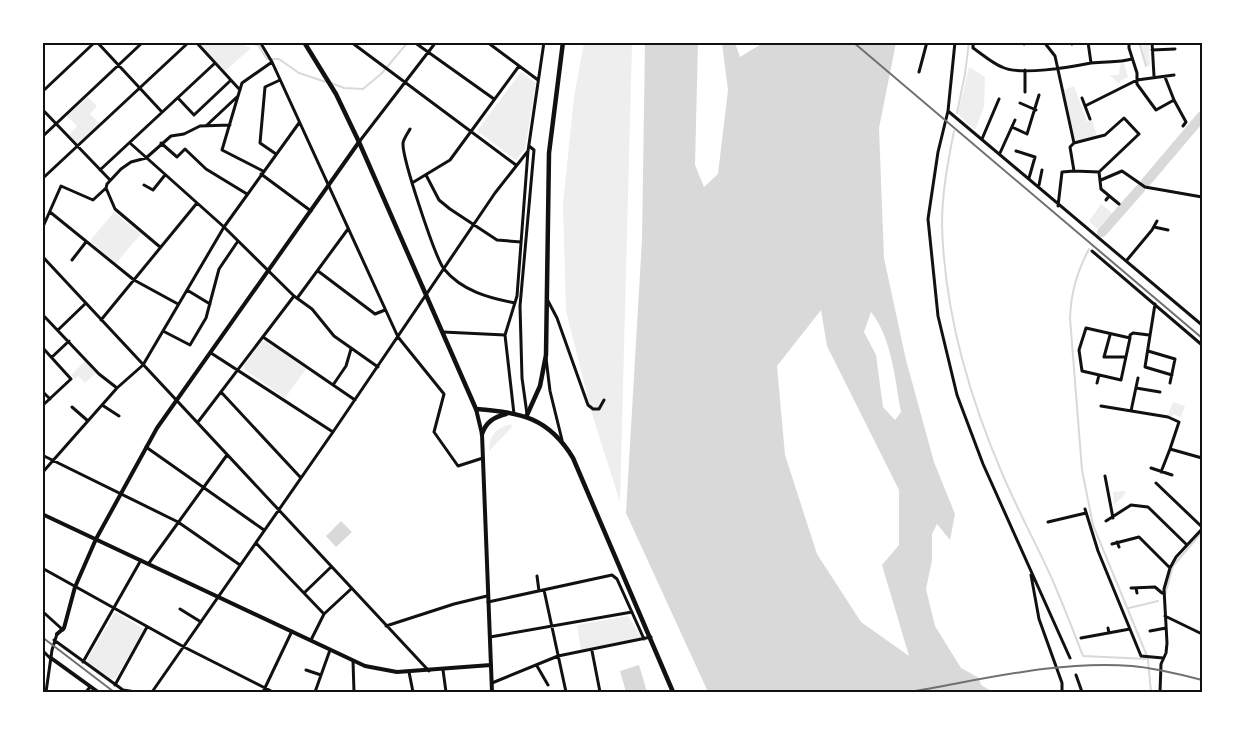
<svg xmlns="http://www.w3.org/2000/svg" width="1245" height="735" viewBox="0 0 1245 735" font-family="'Roboto Condensed',sans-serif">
  <rect width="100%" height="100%" fill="#fff"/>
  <path fill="#eee" d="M198 43H239L251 48 225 71Z
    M584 43H632L620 502 592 414 566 311 563 204 574 97Z
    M1140 43H1149L1150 66H1146Z
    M1124 63 1128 77 1120 81V84L1109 75H1119L1120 65Z
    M969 67 985 77 984 107 975 130 958 114Z
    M521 72 536 83 525 149 516 160 477 131Z
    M1074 86 1087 121 1084 122 1092 120 1097 136 1078 141 1075 139 1064 90Z
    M88 97 97 106 90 114 100 124 81 143H77L69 135 77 126 67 116Z
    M1101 204 1112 213 1097 229 1089 221Z
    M114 212 141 234 116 263 90 241Z
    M262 341H266L306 369 285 398 244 369V365Z
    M85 361 96 373 85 383 78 376 75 379 71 375Z
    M1173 402 1185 406 1181 417 1173 414 1172 417 1168 415Z
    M511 424 512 427 489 451C489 435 496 428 511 424Z
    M1124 491 1126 493 1114 505 1113 492Z
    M115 612 144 629 116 678 112 679 88 664 87 660Z
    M628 616 641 636 640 638 581 651 577 625Z"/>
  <path fill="#d9d9d9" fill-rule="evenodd" d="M645 43H698L695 165 704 187 718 174 728 90 722 43H735L740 57 763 43H896L879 128 884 258 906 360 934 462 955 514 950 540 937 524 932 534V560L926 589 935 626 961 668 979 678 981 685 993 692H708L626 513 642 240ZM821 310 827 346 899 490V545L882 565 909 656 861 622 817 554 785 455 777 366ZM871 312C892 338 895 380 901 412L895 420 883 407 876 355 864 332Z
    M341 521 352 532 336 547 326 536Z
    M639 665 647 692H626L620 671Z"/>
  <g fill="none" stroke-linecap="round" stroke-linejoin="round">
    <path stroke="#d9d9d9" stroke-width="2" d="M246 42 258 45 267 59H279L299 73 326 82
      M1139 42 1146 66
      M331 83 344 88 363 89 382 73 408 42
      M957 113 965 74 969 42
      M954 131C948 161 942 193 942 224 944 309 969 396 1002 473 1017 509 1036 543 1052 579 1063 604 1073 630 1083 656L1148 659
      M1089 249C1077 272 1071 292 1070 318L1082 470 1093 525 1147 656
      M1165 595 1173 566 1202 532
      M1129 608 1158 601
      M1148 660 1151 692"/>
    <path stroke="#d9d9d9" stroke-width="10" d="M1146 182 1202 116
      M1102 232 1140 189"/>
    <path stroke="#111" stroke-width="3" d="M97 42 162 112
      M196 42 240 90
      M260 42 272 62 398 337 444 394 434 432 458 466 483 458
      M351 42 516 165
      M414 42 494 99
      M487 42 538 80
      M955 42 948 111 938 152 928 219 938 316 957 395 983 464 1070 658
      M973 42V48C982 54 992 63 1002 67 1020 76 1071 67 1091 63L1088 42
      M1022 42 1024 44 1027 42
      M1044 42 1055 56 1074 143 1070 147 1074 171 1062 172 1058 206
      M1071 42 1072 44
      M1129 42V48L1137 73V84L1156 110 1174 100
      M1152 42 1154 76
      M1152 50 1175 49
      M1091 63C1105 61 1118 63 1132 59
      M1025 70V92
      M919 72 927 42
      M1165 77 1174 100 1186 122 1183 126
      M42 92 95 42
      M238 96 222 150 263 171
      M178 98 194 115 230 81
      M1082 98 1090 119
      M1020 103 1036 110
      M1085 106 1137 80 1174 75
      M42 109 110 180
      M948 111 1202 325
      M207 125 238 96 242 83 272 62
      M1012 127 1027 134 1039 95
      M410 129C408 133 404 138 403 143 402 158 435 257 444 269 462 291 489 298 515 303
      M42 137 143 42
      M982 139 999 99
      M359 142 436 42
      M130 143 224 227 294 296 312 309 334 336 378 367
      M161 143 177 157 185 149 206 169 247 194
      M1016 151 1035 157 1029 178
      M1000 153 1015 120
      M276 154 260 143 265 87 280 80
      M100 170 214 64
      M1074 171 1099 172 1139 134 1124 118 1105 135 1074 143
      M1099 172 1101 189 1119 204
      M261 174 311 211
      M426 175 439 200 450 209 497 240 521 242
      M42 179 189 42
      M1101 180 1122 171 1145 187 1202 197
      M412 183 450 160 519 66
      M144 185 153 190 165 175
      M1039 185 1042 170
      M1106 200 1109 196
      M50 212 134 280 178 304
      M1154 227 1168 230
      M42 229 61 186 93 200 106 188
      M160 247 115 209 106 188 107 184 121 169 131 162 146 158 171 136 184 134 200 126 230 125
      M1092 251 1202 345
      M42 256 429 671
      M72 260 86 242
      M1127 260 1152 230 1157 221
      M318 271 375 314 385 310
      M187 290 210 304
      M298 297 348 229
      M547 299 557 318 588 405 593 409H599L604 400
      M1155 304 1145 367 1172 375
      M42 314 99 374 117 388
      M101 320 197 203
      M58 330 86 303
      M163 331 190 345 206 318 219 269 238 241
      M443 332 505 335
      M1110 335 1104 357H1126
      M263 337 355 400
      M1130 338 1086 328 1079 350 1082 371 1121 380 1130 338V335L1133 333 1149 335
      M42 347 71 379 42 406
      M1148 351 1175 359 1170 383
      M211 353 333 432
      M52 357 69 341
      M546 358 550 391 562 440
      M1097 383 1099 375
      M333 385 346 366 351 349
      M1136 388 1160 392
      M42 391 50 399
      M221 392 301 478
      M102 405 119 416
      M1101 406 1168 417 1179 422 1170 449 1202 458
      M72 407 88 421
      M1131 411 1138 378
      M514 414 505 335 517 296 528 151 544 42
      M527 414 522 378 520 306 534 150 529 146
      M198 422 294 296
      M146 447 264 530
      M42 455 178 522 240 565
      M1151 468 1172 475
      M1161 472 1170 449
      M42 473 117 388 143 365 224 227 299 123
      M1105 476 1113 518
      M1156 483 1202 527
      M1085 509 1098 551 1141 656 1163 658
      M1106 521 1131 505 1148 507 1187 545
      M1048 522 1086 513
      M1117 542 1119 547
      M256 543 324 614
      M1112 544 1139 537 1170 568
      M149 563 227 455
      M42 568 184 647 273 692
      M1031 575 1039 619 1062 683V692
      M537 576 539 591
      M1131 588 1155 587 1162 593
      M1136 588 1137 593
      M544 590 566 692
      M304 593 331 567
      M488 602 612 575 617 579 644 639
      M180 609 201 622
      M42 611 63 630
      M1165 616 1200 633
      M386 626 454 604 487 596
      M1108 628 1109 633
      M1150 631 1166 628
      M490 637 632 612
      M1081 638 1130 629
      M54 640 123 690 136 692
      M311 640 324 614 351 589
      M42 650 50 658
      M592 651 600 692
      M353 661 354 692
      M83 662 141 560
      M537 666 548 685
      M306 670 321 675
      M443 670 446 692
      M409 672 413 692
      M1076 675 1082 692
      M492 683 558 656 651 637
      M115 685 147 627
      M46 692 52 650 57 634
      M86 692 90 687
      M152 692 333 432 495 193 528 151
      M263 692 292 631
      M315 692 330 650
      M1160 692 1161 664 1166 653 1167 643 1164 589 1170 568 1176 557 1202 529
      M1160 692H1169"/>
    <path stroke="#111" stroke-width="4" d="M476 409 482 434 492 692
      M42 514 365 666 397 672 491 665
      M57 634 64 628 75 587 96 539 157 428 359 142
      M51 658 98 692"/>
    <path stroke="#111" stroke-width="4.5" d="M304 42 336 94 359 142 476 409C521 412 549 418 573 458L673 692
      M482 434C486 422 494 417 506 414"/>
    <path stroke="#111" stroke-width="4.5" d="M527 415 540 386 546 355 549 153 563 42"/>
    <path stroke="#707070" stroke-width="2" d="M853 42 1202 338
      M42 637 114 692
      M909 692C982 680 1057 660 1132 666 1156 668 1179 674 1202 680"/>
  </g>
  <rect width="1245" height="735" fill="none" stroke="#ffffff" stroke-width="88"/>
  <rect x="44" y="44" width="1157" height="647" fill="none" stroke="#111" stroke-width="2"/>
</svg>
